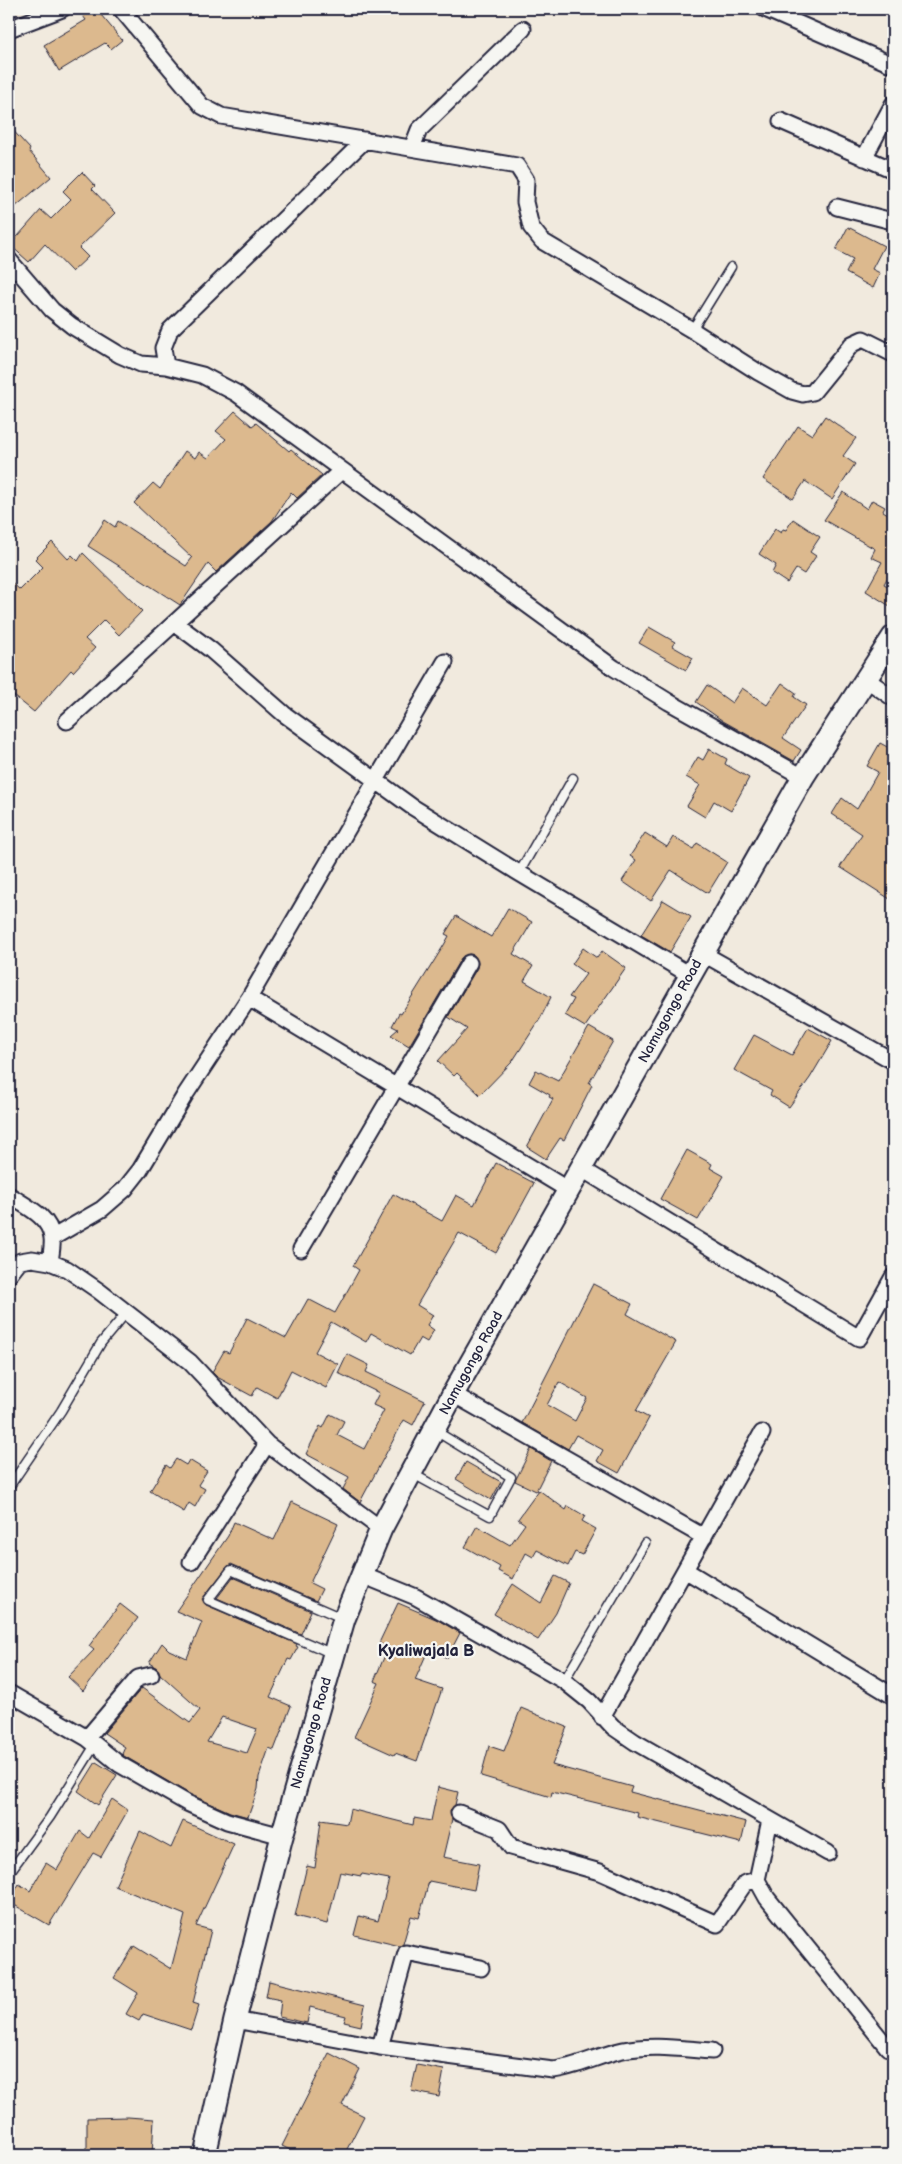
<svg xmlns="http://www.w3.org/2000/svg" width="902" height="2164" viewBox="0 0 902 2164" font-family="'Balsamiq Sans',sans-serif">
  <rect width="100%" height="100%" fill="#f1eade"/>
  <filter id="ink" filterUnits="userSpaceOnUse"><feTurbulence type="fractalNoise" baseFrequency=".02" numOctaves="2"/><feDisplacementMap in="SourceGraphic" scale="10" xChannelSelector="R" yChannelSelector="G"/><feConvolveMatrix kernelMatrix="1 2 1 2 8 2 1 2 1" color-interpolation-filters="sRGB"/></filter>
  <g filter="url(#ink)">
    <path fill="#dcb98e" stroke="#22223b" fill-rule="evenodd" d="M92 9H96L122 40 111 49 105 43 59 71 44 45 86 20 83 16Z
      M9 126 30 149 29 151 51 177 9 212Z
      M82 172 95 186 92 189 115 213 79 248 88 257 72 272 45 244 29 262 10 245 41 210 51 219 71 199 63 191Z
      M848 227 884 246 872 269 880 273 873 288 846 273 853 259 836 250Z
      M235 411 252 426 256 423 289 451 291 449 322 475 297 498 291 492 272 521 216 572 208 564 180 605 88 546 105 520 115 527 118 521 186 566 192 558 134 503 153 483 160 489 185 451 195 458 199 452 208 458 226 439 216 431Z
      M825 416 856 438 843 456 855 464 832 499 805 481 793 499 763 479 798 426 812 435Z
      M843 492 867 509 872 500 885 507 883 511 893 517V567L884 584 893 589V608L866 591 882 562 871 557 875 549 824 520Z
      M793 519 820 537 810 552 816 556 804 574 796 569 787 583 772 573 776 565 759 554 775 529 781 533 783 529 786 530Z
      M52 542 68 559 72 555 78 561 83 553 142 611 119 635 104 620 85 639 95 648 73 672 71 670 34 712 9 692V580L20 590 43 567 35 559Z
      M649 627 675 642 672 646 693 658 686 670 639 643Z
      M782 683 796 693 794 697 806 705 783 738 801 750 794 761 723 721 696 702 707 685 732 703 742 688 767 705Z
      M880 743 893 750V901L840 867 862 834 832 814 842 798 857 809 878 772 867 766Z
      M709 749 727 759 725 764 749 778 731 811 714 801 705 817 687 806 700 785 686 777 698 757 703 760Z
      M645 833 667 847 673 837 693 849 697 843 727 862 708 893 671 870 651 901 622 881 636 860 630 856Z
      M663 900 691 917 670 952 641 935Z
      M508 908 532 922 513 954 533 966 524 981 551 997 540 1019 512 1062 480 1095 457 1073 454 1076 438 1061 467 1029 448 1017 477 968 478 963 474 955 469 954 461 958 409 1046 391 1035 398 1029 392 1026 399 1013 401 1014 444 945 449 936 445 934 456 916 491 937Z
      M583 948 597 958 602 951 626 968 585 1027 565 1015 574 999 569 997 586 974 572 964Z
      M589 1027 613 1041 589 1083 592 1085 564 1140 560 1138 546 1159 527 1147 553 1099 549 1097 550 1095 529 1083 536 1070 558 1081Z
      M808 1028 832 1041 810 1078 789 1107 770 1095 772 1091 734 1070 754 1035 792 1055Z
      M687 1150 712 1164 710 1168 724 1176 698 1220 660 1199Z
      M496 1163 534 1183 496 1253 459 1233 417 1305 433 1315 427 1325 434 1330 427 1342 420 1338 410 1355 371 1333 366 1342 331 1322 315 1352 338 1364 326 1388 291 1370 277 1398 257 1387 252 1396 217 1377 212 1372 224 1351 229 1353 247 1318 286 1338 308 1299 335 1313 359 1270 353 1266 393 1194 442 1221 456 1195 474 1205Z
      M593 1284 632 1304 627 1314 676 1342 636 1411 649 1418 619 1473 597 1461 603 1450 576 1435 568 1449 522 1423ZM559 1382 587 1398 575 1421 547 1405Z
      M347 1354 369 1365 366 1372 425 1401 413 1425 404 1420 360 1502 343 1489 349 1477 306 1454 320 1426 323 1428 330 1414 344 1421 337 1435 364 1449 384 1410 373 1405 379 1393 338 1373Z
      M531 1449 551 1461 536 1491 515 1481Z
      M176 1459 186 1465 189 1460 207 1471 198 1485 205 1489 195 1507 189 1503 184 1512 150 1491 166 1465 170 1468Z
      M466 1462 501 1482 491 1500 456 1479Z
      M539 1490 566 1510 568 1506 585 1516 582 1521 596 1529 582 1555 575 1552 568 1566 537 1550 533 1557 526 1553 513 1579 498 1571 500 1567 465 1547 477 1526 510 1545 525 1524 518 1519Z
      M292 1502 338 1524 310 1583 322 1589 316 1601 231 1564 227 1567 202 1599 206 1605 297 1644 296 1646 298 1647 291 1660 288 1659 270 1697 291 1706 274 1750 269 1748 259 1777 258 1789 248 1817 230 1812 191 1795 124 1756 122 1754 125 1747 104 1733 142 1688 190 1723 200 1710 160 1674 157 1668 149 1663 162 1643 169 1650 187 1658 202 1622 176 1611 228 1536 234 1522 274 1540ZM222 1717 257 1729 247 1753 207 1742Z
      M555 1576 569 1583 556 1613 538 1640 494 1614 513 1584 541 1603Z
      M233 1577 311 1611 301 1634 217 1598Z
      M398 1603 438 1620 460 1633 447 1658 429 1648 415 1680 442 1689 417 1761 395 1753 394 1755 354 1737 379 1683 374 1681 388 1648 379 1643Z
      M120 1604 138 1618 83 1691 68 1677 94 1650 89 1646Z
      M521 1708 567 1727 552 1765 632 1787 630 1792 746 1822 741 1843 637 1817 638 1813 552 1792 551 1797 481 1776 489 1746 504 1751Z
      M96 1762 117 1775 98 1805 78 1791Z
      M438 1787 458 1792 455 1805 450 1810 452 1819 443 1857 479 1864 474 1890 429 1881 419 1918 411 1916 403 1944 400 1946 354 1935 359 1916 378 1921 389 1879 362 1874 361 1876 340 1872 327 1924 295 1916 307 1866 315 1868 321 1820 347 1824 350 1809 413 1825 414 1818 431 1821Z
      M112 1799 128 1810 101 1857 93 1853 49 1925 9 1902 19 1884 30 1891 46 1863 57 1870 80 1831 89 1838Z
      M183 1821 234 1844 196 1926 211 1930 193 2003 199 2005 191 2030 143 2014 139 2021 126 2014 138 1993 114 1978 134 1946 171 1969 185 1915 115 1886 140 1831 171 1848Z
      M269 1981 365 2005 361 2026 344 2022 346 2016 310 2007 307 2023 279 2017 281 2000 266 1997Z
      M329 2053 360 2069 342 2105 364 2116 344 2155H300L282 2146Z
      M417 2065 444 2070 439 2097 411 2091Z
      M128 2117 154 2119 152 2155H87V2118Z"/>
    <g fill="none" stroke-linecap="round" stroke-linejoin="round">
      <defs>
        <path id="service" d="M692 330 731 267
          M519 873 573 778
          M413 1474 490 1516 511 1477 434 1430
          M9 1487 61 1411 101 1343 127 1312
          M333 1654 208 1600 231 1570 342 1618
          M564 1681 645 1543
          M9 1873 50 1817 95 1745"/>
        <path id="minor" d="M121 9 202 106 221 116 517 166 526 180 525 202 531 227 542 241 692 330 758 372 792 391 803 394 813 392 852 344 863 339 893 354
          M765 9 893 65
          M9 29 62 9
          M781 121 893 170
          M412 148 419 130 523 29
          M864 158 893 104
          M837 207 892 221 893 219
          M9 260 52 310 72 326 120 355 141 364 166 366 202 375 236 393 614 668 669 702 803 777
          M166 366 163 348 170 330 365 140
          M176 624 211 650 284 714 411 806 519 873 690 975
          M866 679 893 698
          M67 721 341 471
          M702 953 893 1061
          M249 998 570 1191
          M582 1169 859 1338 893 1277
          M9 1195C25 1206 50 1216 52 1238 53 1245 51 1254 50 1262
          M52 1238 102 1209 125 1189 140 1170 185 1095 249 998 445 662
          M301 1249 469 963
          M9 1275 20 1261 32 1259 50 1262 67 1269 99 1291 190 1362 267 1444 381 1529
          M453 1394 704 1537
          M191 1562 267 1444
          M685 1570 893 1696
          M362 1575 416 1597 564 1681 589 1701 613 1727 635 1742 828 1853
          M9 1693 87 1738 119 1764 187 1803 227 1821 282 1836
          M602 1717 762 1433
          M87 1738 138 1678 151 1675
          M459 1813 499 1829 511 1847 600 1872 717 1924 745 1883 757 1880
          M770 1820 757 1880 767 1898 888 2048
          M235 2020 380 2047 553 2070C577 2067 599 2055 623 2050 652 2044 683 2049 712 2051
          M380 2047 406 1953 481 1968"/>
        <path id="secondary" d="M205 2155 235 2020 282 1836 344 1619 381 1529 453 1394 803 777 893 637"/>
      </defs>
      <use href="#service" stroke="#22223b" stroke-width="11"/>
      <use href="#minor" stroke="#22223b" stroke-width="19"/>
      <use href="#secondary" stroke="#22223b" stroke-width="25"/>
      <use href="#service" stroke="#f6f6f2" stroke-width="8"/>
      <use href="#minor" stroke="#f6f6f2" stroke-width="15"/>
      <use href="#secondary" stroke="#f6f6f2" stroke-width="21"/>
    </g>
  </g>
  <g text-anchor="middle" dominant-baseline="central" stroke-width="4.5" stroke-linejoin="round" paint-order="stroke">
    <g font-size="14" fill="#22223b" stroke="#f6f6f2">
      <text transform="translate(670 1011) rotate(-61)">Namugongo Road</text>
      <text transform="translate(471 1363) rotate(-61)">Namugongo Road</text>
      <text transform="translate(311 1733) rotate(-74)">Namugongo Road</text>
    </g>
    <g font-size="16" font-weight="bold" fill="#22223b" stroke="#f6f6f2">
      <text x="426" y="1651">Kyaliwajala B</text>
    </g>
  </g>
  <rect width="902" height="2164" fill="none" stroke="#f6f6f2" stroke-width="30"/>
  <rect x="15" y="15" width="872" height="2134" fill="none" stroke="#22223b" stroke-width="2" filter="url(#ink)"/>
</svg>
